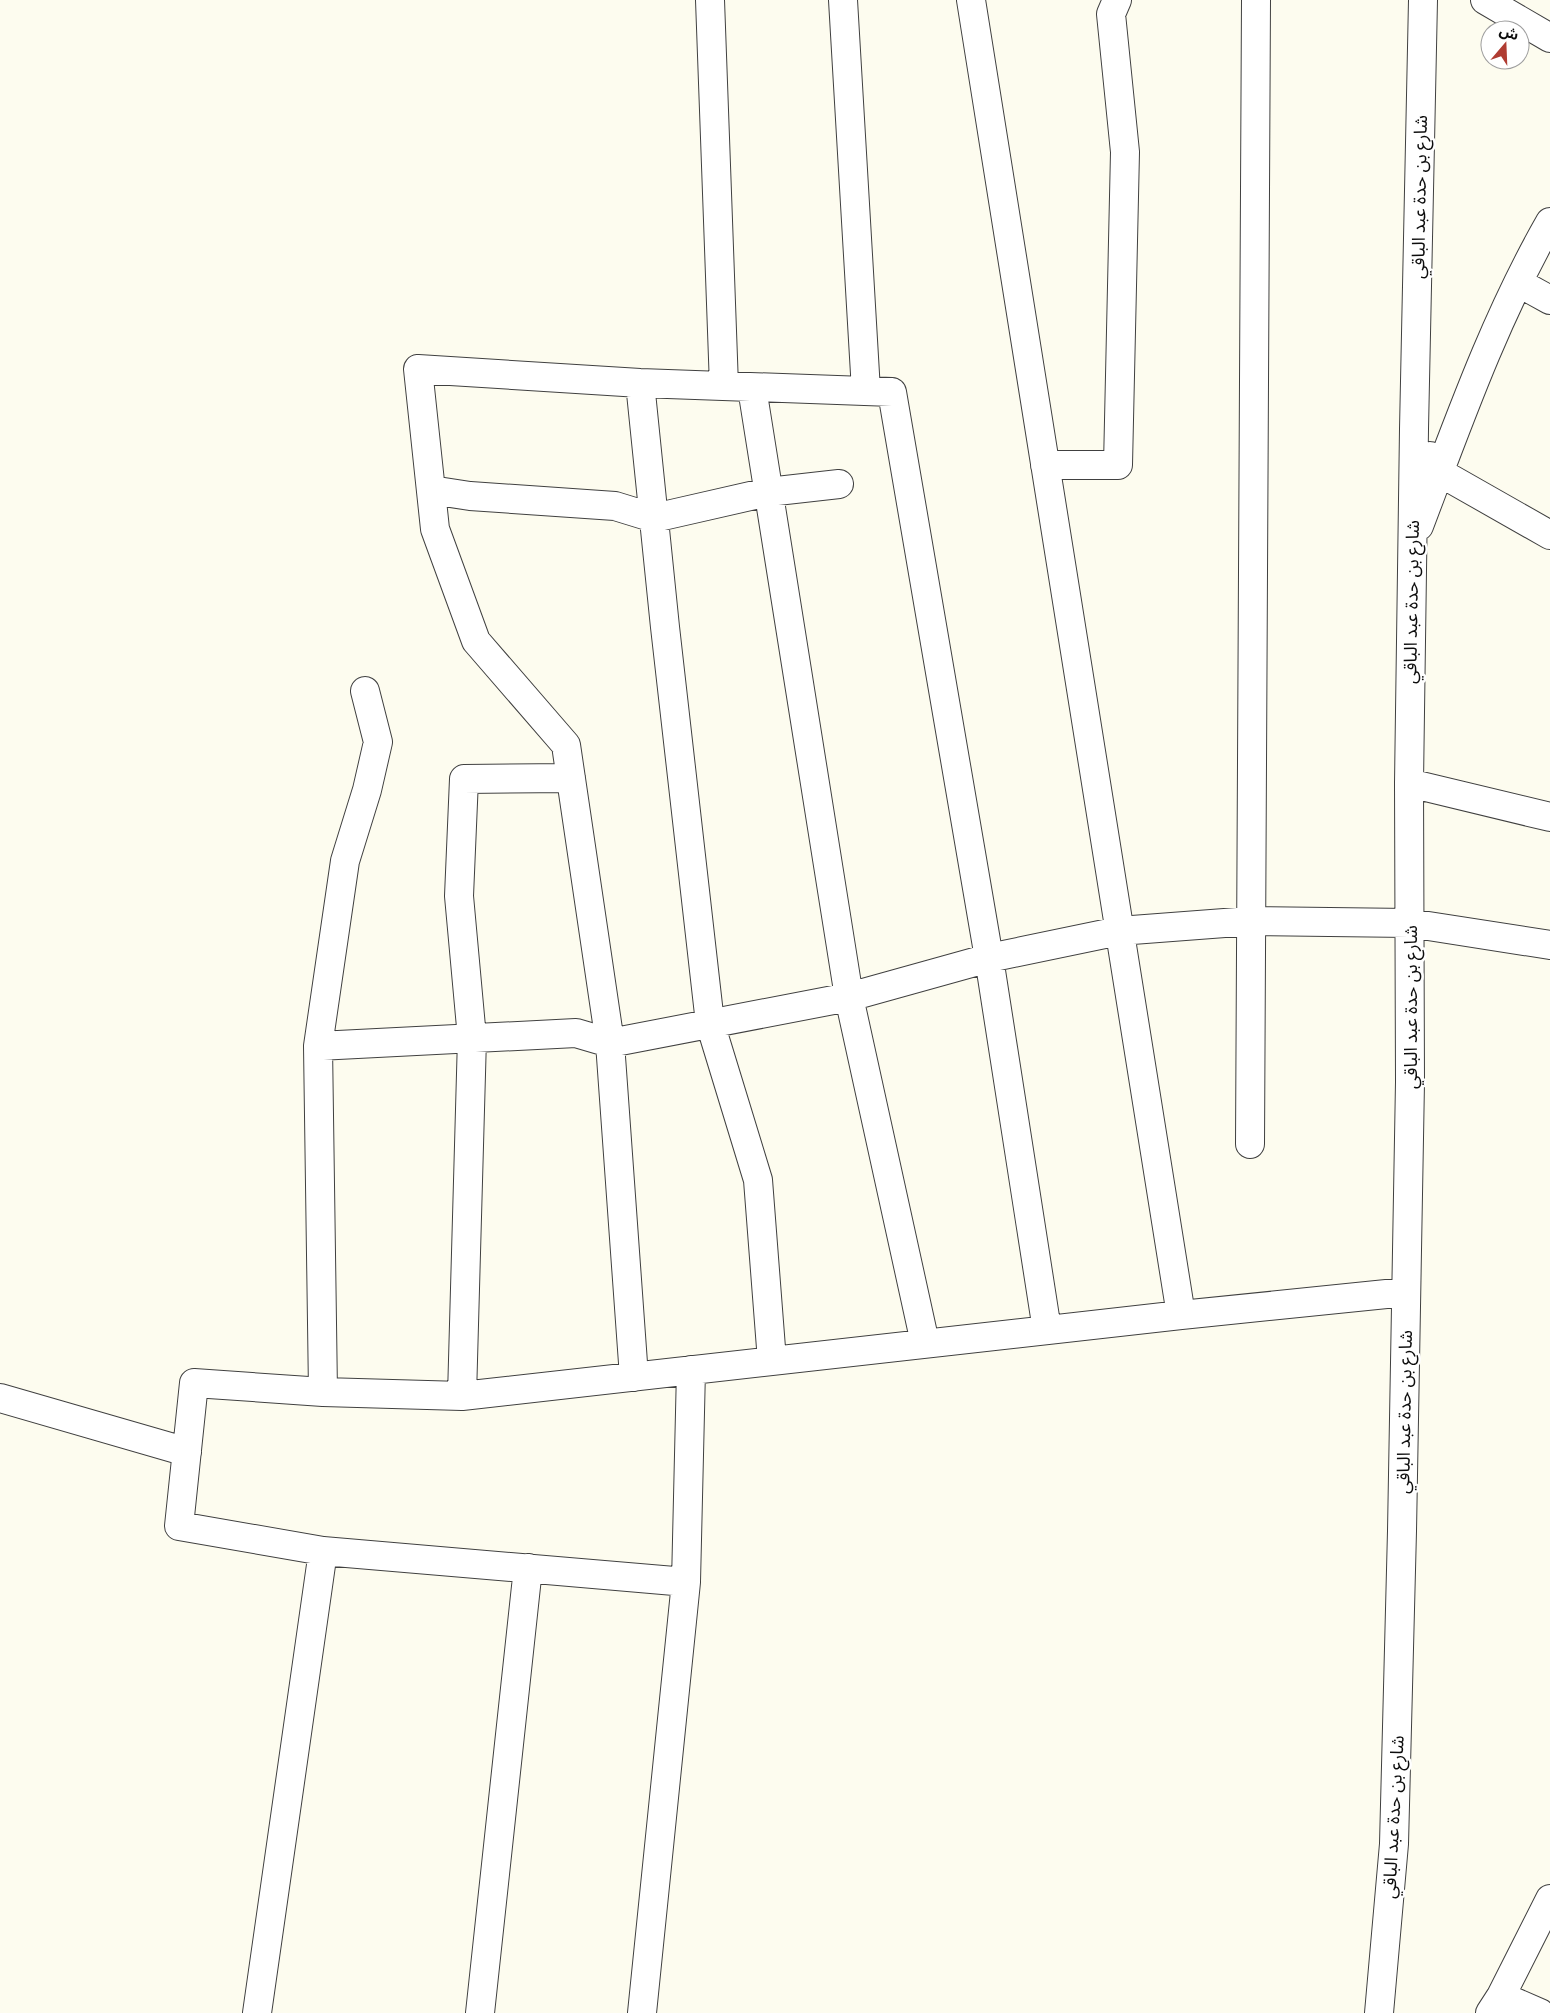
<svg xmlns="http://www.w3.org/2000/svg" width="1550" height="2013" viewBox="0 0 1550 2013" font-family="'Source Serif 4','Noto Sans Arabic',serif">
  <rect width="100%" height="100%" fill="#fdfcef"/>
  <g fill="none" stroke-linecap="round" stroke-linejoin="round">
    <defs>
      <path id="minor" d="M710 0 724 386
        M843 0 866 391
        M971 0 1181 1315
        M1485 0 1550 38
        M1519 283 1550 300
        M640 383 665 627 710 1023 758 1180 772 1361
        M752 388 849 997 925 1343
        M1430 456 1439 472 1550 535
        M1045 465H1118L1125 152 1111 14 1117 0
        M431 490 470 496 615 506 654 518 768 492 839 484
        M1419 526C1458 423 1495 318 1550 222
        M1409 783 1550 817
        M318 1046 345 861 367 790 378 742 365 691
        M1250 1144 1256 0
        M634 1377 610 1043 566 745 476 641 435 529 418 369 640 383 892 392 989 958 1047 1330
        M323 1392 318 1046 576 1033 610 1043 849 997 989 958 1119 931 1251 921 1409 923 1550 945
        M462 1396 472 1038 459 896 464 779 571 778
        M0 1398 187 1452
        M686 1582 323 1551 179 1526 194 1383 323 1392 462 1396 1181 1315 1406 1292
        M1501 1996 1540 2013
        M257 2013 323 1551
        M480 2013 528 1568
        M642 2013 686 1582 691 1370
        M1379 2013 1394 1844 1402 1531 1410 1082 1409 783 1414 429 1423 0
        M1490 2013 1501 1996 1550 1899"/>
    </defs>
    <use href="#minor" stroke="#404040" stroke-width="30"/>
    <use href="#minor" stroke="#fff" stroke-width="28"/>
  </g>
  <g text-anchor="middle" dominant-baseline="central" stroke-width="5" stroke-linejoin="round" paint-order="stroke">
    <g font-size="18" fill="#0d0d0d" stroke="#fff">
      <text transform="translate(1419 197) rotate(-89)">شارع بن حدة عبد الباقي</text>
      <text transform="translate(1411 602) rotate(-89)">شارع بن حدة عبد الباقي</text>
      <text transform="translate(1410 1007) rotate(-90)">شارع بن حدة عبد الباقي</text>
      <text transform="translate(1404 1412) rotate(-89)">شارع بن حدة عبد الباقي</text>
      <text transform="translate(1393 1817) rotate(-87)">شارع بن حدة عبد الباقي</text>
    </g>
  </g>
  <g transform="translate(1505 45) rotate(19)"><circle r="24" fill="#ffffff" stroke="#9e9e9e"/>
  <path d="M0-4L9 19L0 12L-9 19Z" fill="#b03c32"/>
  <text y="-8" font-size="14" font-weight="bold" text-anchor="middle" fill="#0d0d0d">ش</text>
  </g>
</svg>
